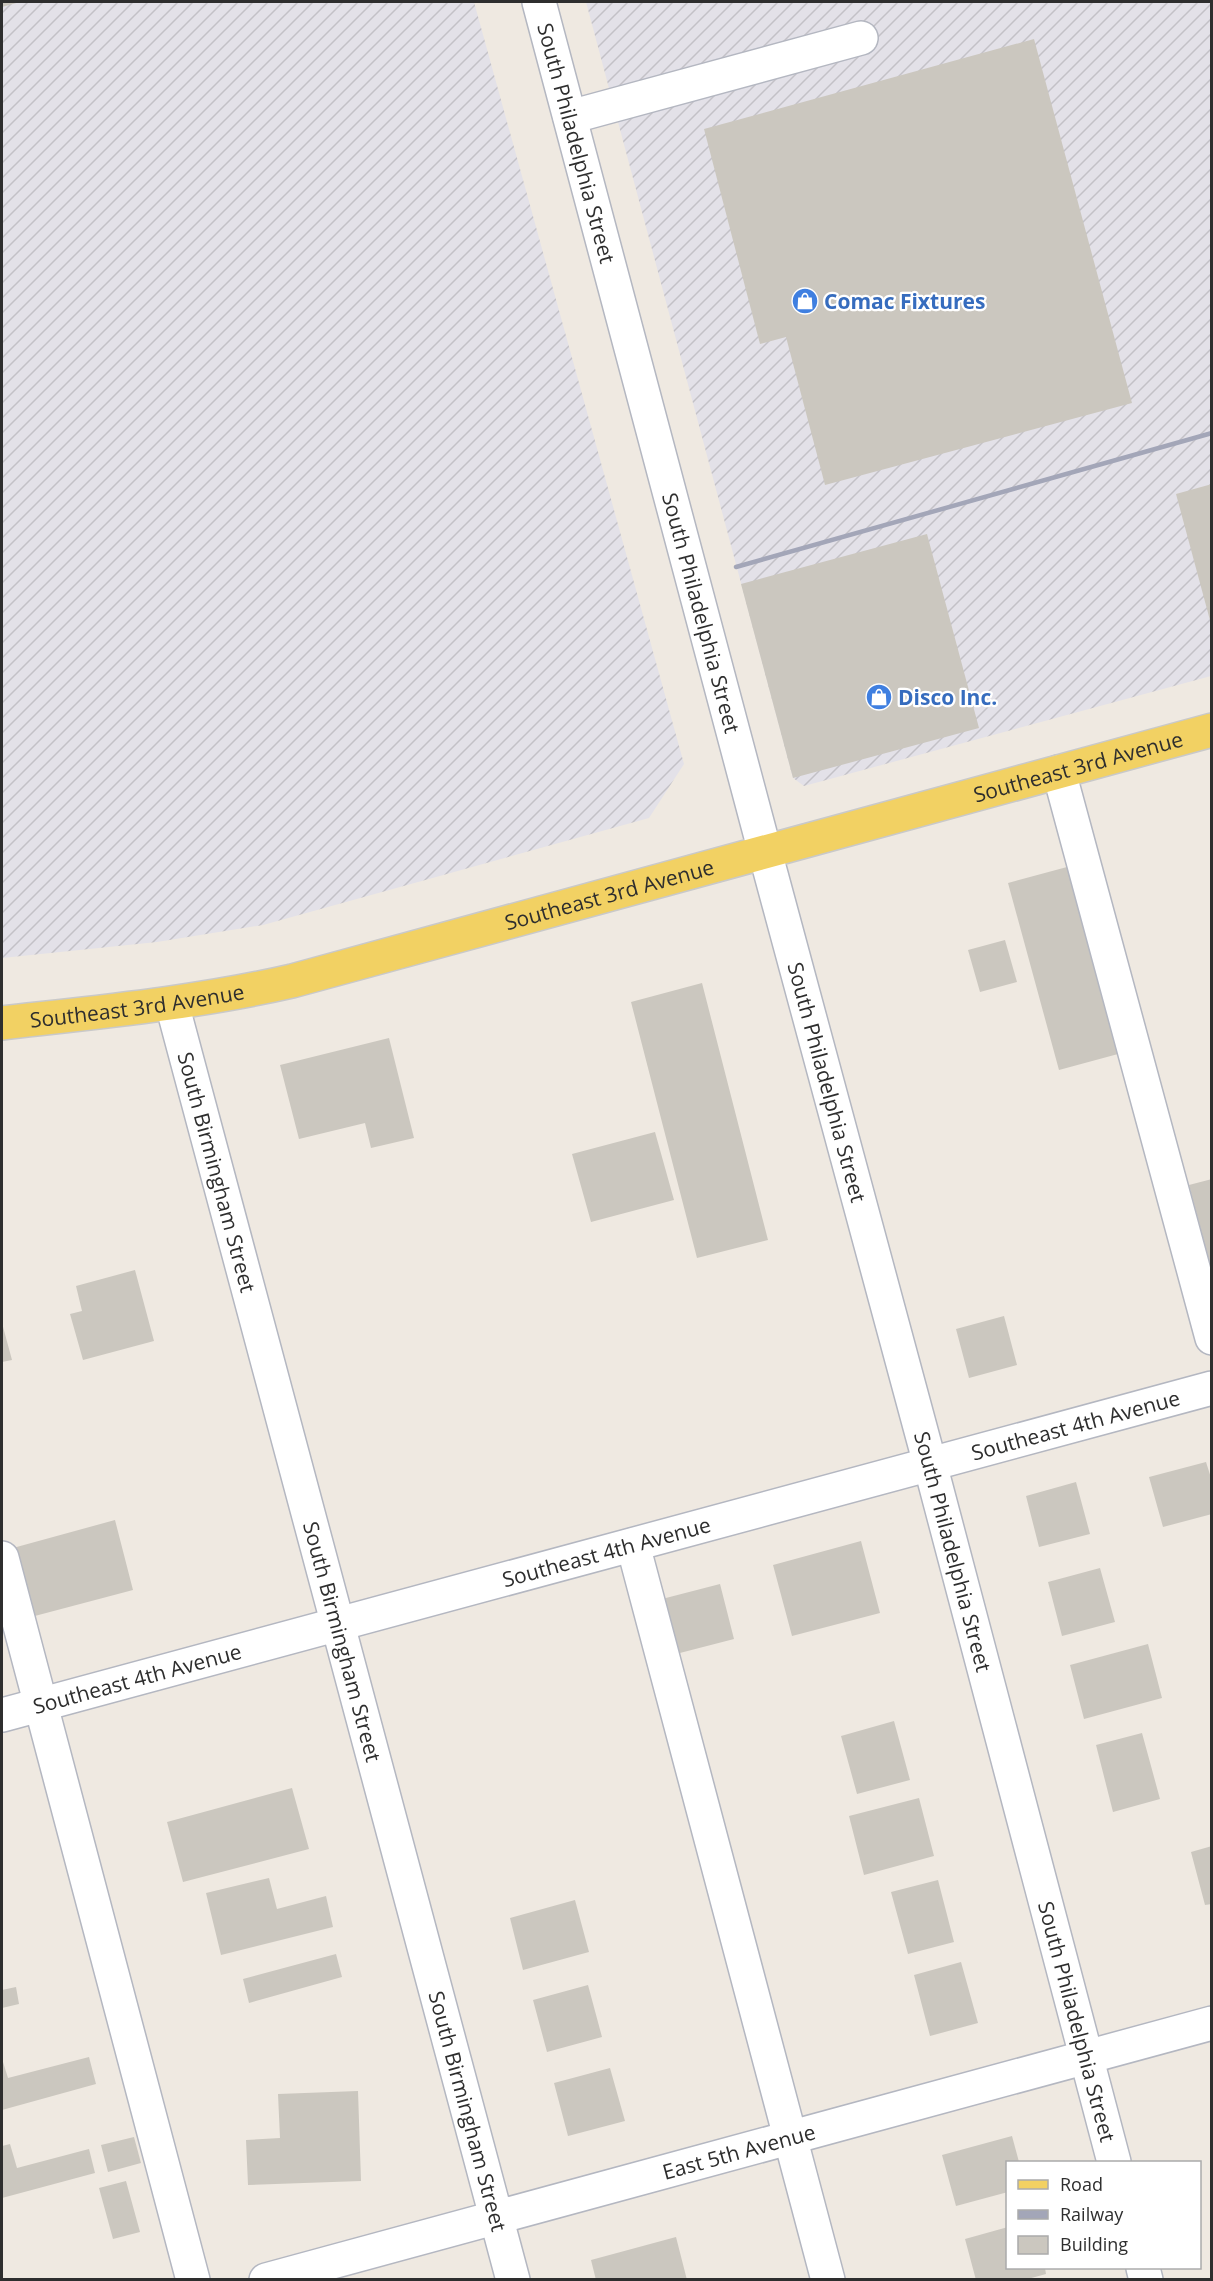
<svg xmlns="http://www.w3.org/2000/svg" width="1213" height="2281" viewBox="0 0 1213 2281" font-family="'Open Sans',sans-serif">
  <defs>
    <pattern id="industrial-furrows" width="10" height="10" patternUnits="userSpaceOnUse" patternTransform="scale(1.5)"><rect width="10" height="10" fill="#e3e1e8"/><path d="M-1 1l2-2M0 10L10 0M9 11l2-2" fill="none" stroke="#c3c1c7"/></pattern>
  </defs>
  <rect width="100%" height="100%" fill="#efe9e1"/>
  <path fill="url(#industrial-furrows)" d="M2 2H474L684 764 649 818 263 925 157 942 2 958Z
    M586 2H1211V676L804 786 793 778Z"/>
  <path fill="#cbc7bf" d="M2 2H20L2 7Z
    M1034 39 1132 403 825 485 786 337 760 344 704 129Z
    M1212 484V624H1211L1176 494Z
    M927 534 979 728 793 778 741 584Z
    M1067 867 1118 1054 1059 1070 1008 883Z
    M1005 940 1017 982 980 992 968 950Z
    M702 983 768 1240 697 1258 631 1002Z
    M389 1038 414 1138 371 1148 365 1123 299 1139 280 1065Z
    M655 1132 674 1200 591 1222 572 1154Z
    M1212 1179V1268H1211L1189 1185Z
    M135 1270 154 1341 83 1360 70 1314 82 1311 76 1286Z
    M1004 1316 1017 1365 969 1378 956 1329Z
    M2 1323 12 1360 2 1362Z
    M1206 1462 1212 1481V1514L1163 1527 1149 1477Z
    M1076 1482 1090 1534 1039 1547 1026 1496Z
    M115 1520 133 1590 31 1617 13 1548Z
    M861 1541 880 1613 792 1636 773 1565Z
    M1100 1568 1115 1622 1062 1636 1048 1582Z
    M720 1584 734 1639 676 1654 662 1599Z
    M1148 1644 1162 1698 1084 1719 1070 1665Z
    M894 1721 910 1780 857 1794 841 1736Z
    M1142 1733 1160 1799 1113 1812 1096 1745Z
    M292 1788 309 1849 183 1882 167 1822Z
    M919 1798 934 1856 864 1875 849 1816Z
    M1212 1846V1904L1205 1905 1191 1852Z
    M269 1878 277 1909 326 1896 333 1927 221 1955 206 1893Z
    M938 1880 954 1942 908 1954 891 1892Z
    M575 1900 589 1952 523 1970 510 1918Z
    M336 1954 342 1977 249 2003 243 1979Z
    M961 1962 978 2023 930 2036 914 1975Z
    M588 1985 602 2037 547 2052 533 2000Z
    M16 1987 19 2004 2 2008V1990Z
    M89 2057 96 2084 2 2110V2062H3L8 2078Z
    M610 2068 625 2121 568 2136 554 2083Z
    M358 2091 361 2181 248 2185 246 2140 280 2138 278 2094Z
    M1012 2136 1019 2162H1008V2192L956 2206 942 2155Z
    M134 2137 141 2163 108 2172 101 2145Z
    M10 2144 17 2168 89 2149 95 2173 2 2198V2146Z
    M126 2181 140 2232 113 2239 99 2188Z
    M1008 2227V2268H1045L1046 2274 1024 2280H976L965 2239Z
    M676 2237 687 2280H596L591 2260Z"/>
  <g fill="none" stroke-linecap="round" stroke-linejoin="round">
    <defs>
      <g id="minor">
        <path id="s1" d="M539 2 765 852 930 1464 1114 2162"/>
        <path d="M570 117 861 38"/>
        <path d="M1059 772 1212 1338"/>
        <path id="s2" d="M172 1004 513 2280"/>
        <path d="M633 1545 828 2280"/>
        <path d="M2 1558 193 2280"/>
        <path id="s3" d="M2 1715 1212 1388"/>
        <path d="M1143 2268 1146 2280"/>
        <path id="s4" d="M266 2280 1212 2023"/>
      </g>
      <g id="major">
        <path id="s5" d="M2 1023C99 1012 196 1003 292 981L1212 730"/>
      </g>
    </defs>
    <use href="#minor" stroke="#b4b7c1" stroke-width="36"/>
    <use href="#major" stroke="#c9c9c9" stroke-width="36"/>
    <use href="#minor" stroke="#fff" stroke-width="33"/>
    <use href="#major" stroke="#f2d163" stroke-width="33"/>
    <path stroke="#a3a6b8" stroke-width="4.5" d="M736 567 1212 433"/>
  </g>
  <defs>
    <symbol id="shop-disc" viewBox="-11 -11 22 22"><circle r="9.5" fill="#3f7fe0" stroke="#fff"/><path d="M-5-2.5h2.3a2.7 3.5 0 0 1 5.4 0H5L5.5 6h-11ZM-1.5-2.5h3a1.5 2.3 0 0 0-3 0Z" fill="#fff"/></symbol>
  </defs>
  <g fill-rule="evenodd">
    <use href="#shop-disc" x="790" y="286" width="30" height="30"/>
    <use href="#shop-disc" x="864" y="682" width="30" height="30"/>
  </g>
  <g text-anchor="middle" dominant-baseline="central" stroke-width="4.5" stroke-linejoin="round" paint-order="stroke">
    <g font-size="21" fill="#2e2e2e" stroke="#fff">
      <text stroke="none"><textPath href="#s1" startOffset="146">South Philadelphia Street</textPath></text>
      <text stroke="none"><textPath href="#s1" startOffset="632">South Philadelphia Street</textPath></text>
      <text stroke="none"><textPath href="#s5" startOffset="1108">Southeast 3rd Avenue</textPath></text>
      <text stroke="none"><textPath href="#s5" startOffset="622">Southeast 3rd Avenue</textPath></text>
      <text stroke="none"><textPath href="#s5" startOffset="136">Southeast 3rd Avenue</textPath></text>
      <text stroke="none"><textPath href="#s1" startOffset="1118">South Philadelphia Street</textPath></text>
      <text stroke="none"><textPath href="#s2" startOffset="174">South Birmingham Street</textPath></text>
      <text stroke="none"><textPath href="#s3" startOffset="1112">Southeast 4th Avenue</textPath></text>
      <text stroke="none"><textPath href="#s1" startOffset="1604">South Philadelphia Street</textPath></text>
      <text stroke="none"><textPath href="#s3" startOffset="626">Southeast 4th Avenue</textPath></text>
      <text stroke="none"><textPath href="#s2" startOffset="660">South Birmingham Street</textPath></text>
      <text stroke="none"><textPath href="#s3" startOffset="140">Southeast 4th Avenue</textPath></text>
      <text stroke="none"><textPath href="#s1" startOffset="2090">South Philadelphia Street</textPath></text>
      <text stroke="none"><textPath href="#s2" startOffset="1146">South Birmingham Street</textPath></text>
      <text stroke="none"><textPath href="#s4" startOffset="490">East 5th Avenue</textPath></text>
    </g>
    <g font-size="21" font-weight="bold" fill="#366cbe" stroke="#fff" text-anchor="start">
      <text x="824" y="301">Comac Fixtures</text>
      <text x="898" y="697">Disco Inc.</text>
    </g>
  </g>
  <rect width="1213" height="2281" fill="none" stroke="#2e2e2e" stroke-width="6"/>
  <rect x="1006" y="2161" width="195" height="108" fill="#ffffff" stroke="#ababab" stroke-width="1.5"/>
  <rect x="1018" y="2180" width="30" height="9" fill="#f2d163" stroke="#ababab" stroke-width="1.5"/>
  <text x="1060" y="2191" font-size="18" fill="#2e2e2e">Road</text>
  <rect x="1018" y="2210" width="30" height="9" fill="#a3a6b8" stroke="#ababab" stroke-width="1.5"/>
  <text x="1060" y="2221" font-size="18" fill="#2e2e2e">Railway</text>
  <rect x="1018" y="2236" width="30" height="18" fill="#cbc7bf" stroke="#ababab" stroke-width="1.5"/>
  <text x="1060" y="2251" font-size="18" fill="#2e2e2e">Building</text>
</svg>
